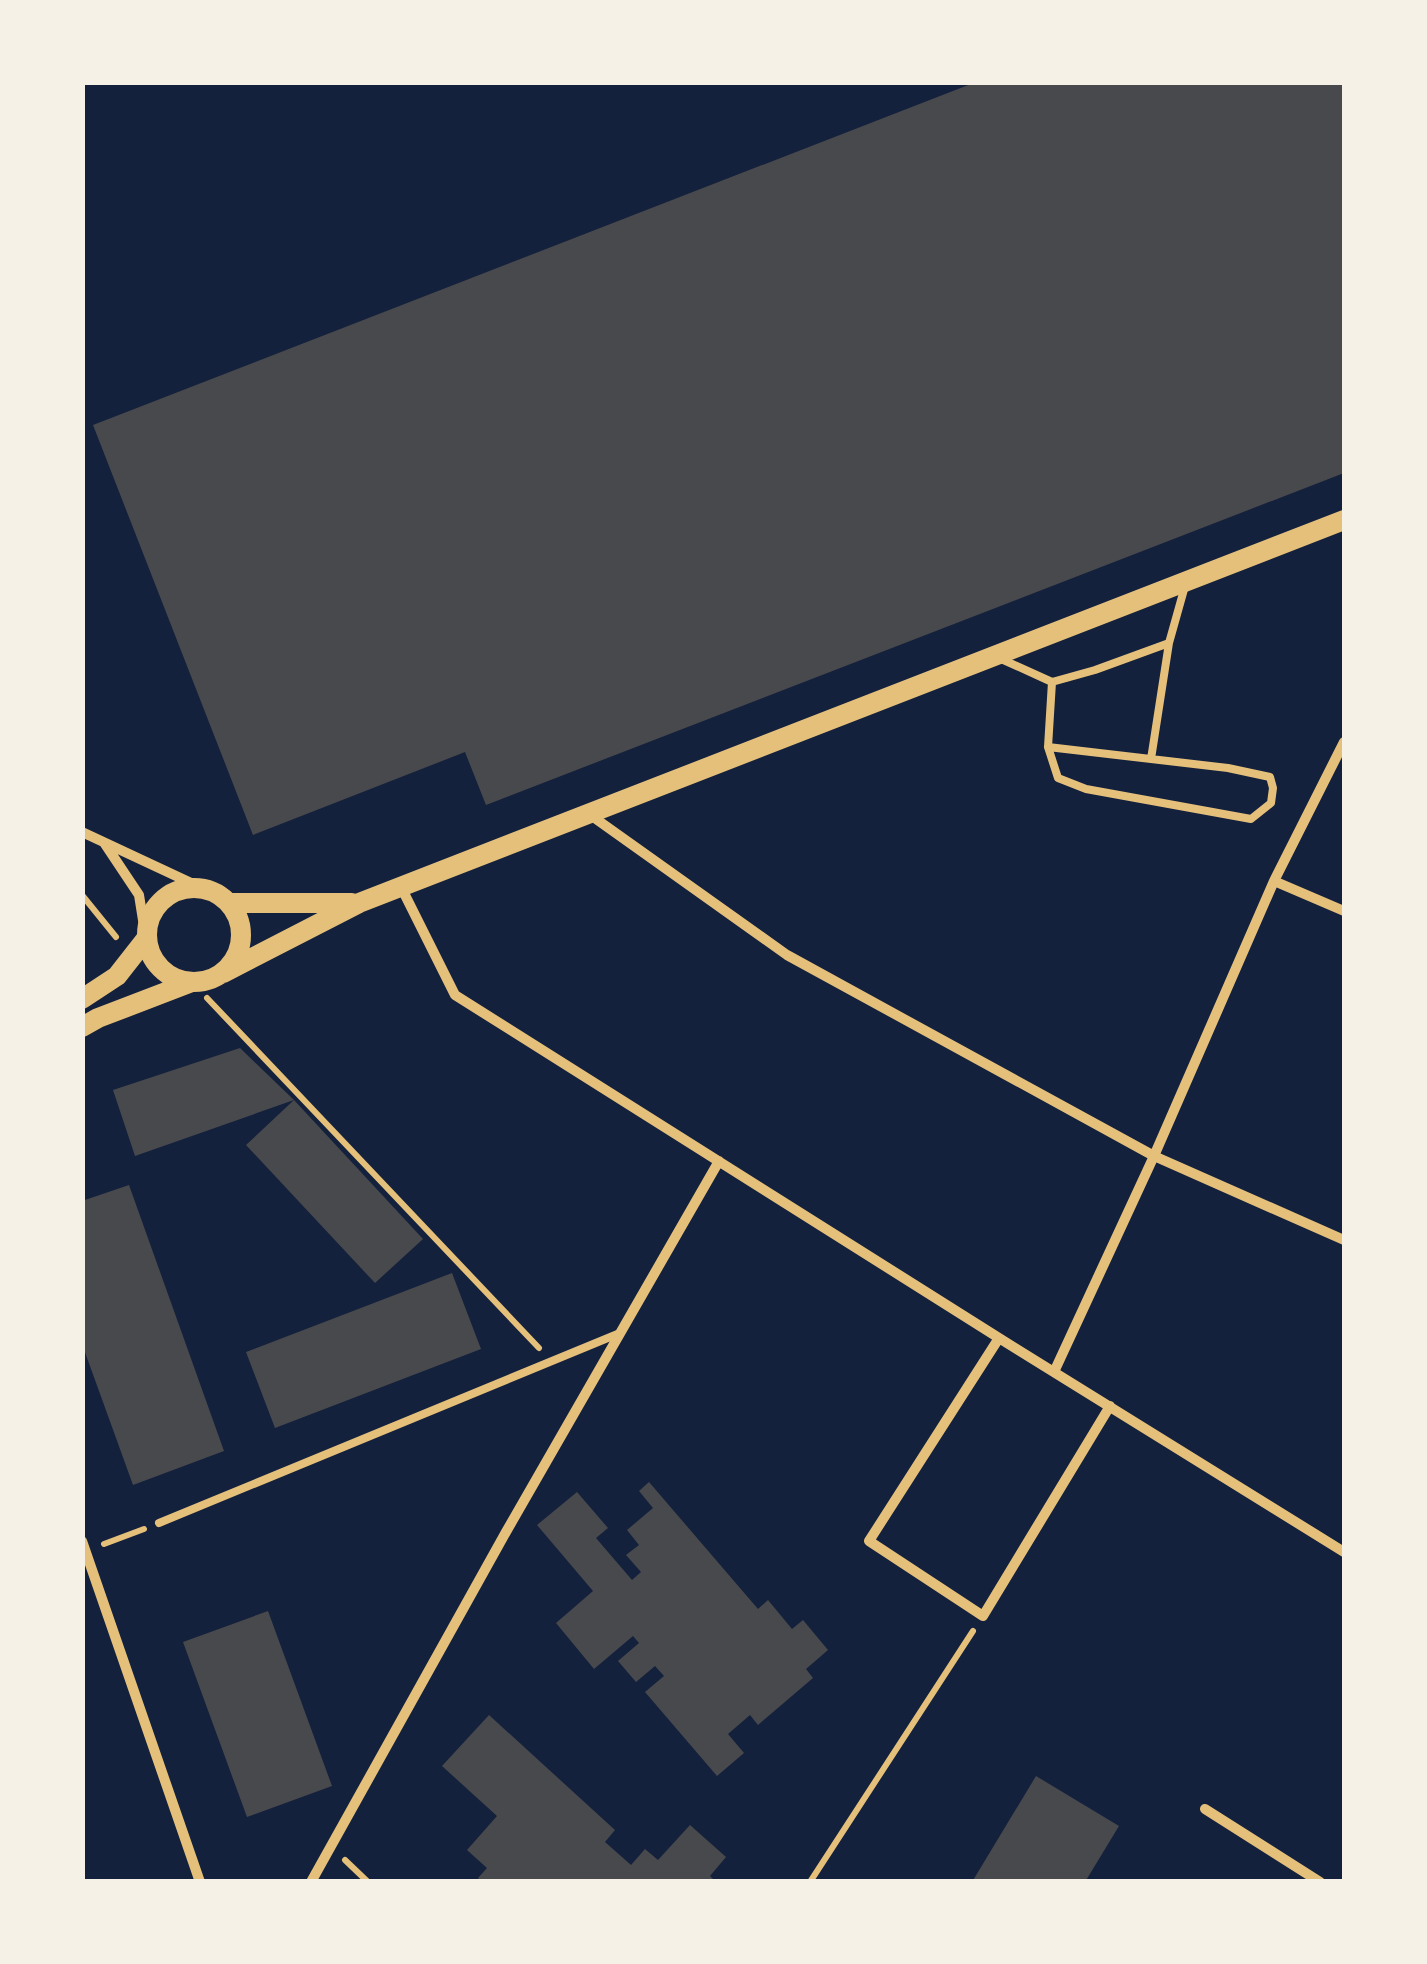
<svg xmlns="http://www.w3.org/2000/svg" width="1427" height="1964" viewBox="0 0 1427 1964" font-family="Signika,sans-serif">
  <rect width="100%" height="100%" fill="#14213d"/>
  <path fill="#48494c" d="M976 82H1344V473L486 805 465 752 253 835 93 425Z
    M240 1048 294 1100 135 1156 113 1090Z
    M294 1100 423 1239 375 1283 246 1145Z
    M129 1185 224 1451 133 1485 82 1344V1201Z
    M452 1273 481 1349 275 1428 246 1352Z
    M649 1482 758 1609 768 1600 792 1629 803 1620 828 1650 806 1669 813 1678 758 1725 750 1715 728 1734 744 1753 717 1776 645 1692 664 1676 655 1666 636 1682 618 1661 639 1643 633 1636 594 1669 556 1623 593 1591 537 1525 577 1492 608 1528 596 1538 632 1580 641 1572 626 1555 639 1545 627 1530 653 1508 639 1491Z
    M268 1611 332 1786 247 1817 183 1642Z
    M489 1715 615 1830 605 1842 631 1865 645 1849 658 1860 690 1825 726 1857 710 1876 716 1882H482L478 1878 487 1868 467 1850 497 1816 442 1766Z
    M1036 1776 1119 1826 1085 1882H972Z"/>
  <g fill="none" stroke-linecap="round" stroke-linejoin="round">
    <path stroke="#e5c07b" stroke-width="6" d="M82 895 116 937
      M207 998 539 1348
      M104 1544 144 1529
      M345 1860 368 1882
      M810 1882 973 1631"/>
    <path stroke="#e5c07b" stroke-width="8" d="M999 658 1052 682 1095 670 1169 643 1185 586
      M1048 747 1058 778 1086 789 1251 819 1271 803 1273 788 1270 777 1228 768 1048 747 1052 682
      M1151 759 1169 643
      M159 1523 620 1333"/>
    <path stroke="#e5c07b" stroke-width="10" d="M589 814 787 955 1154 1156 1344 1240
      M82 832 204 889
      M105 844 139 895 146 939
      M1274 881 1344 911
      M401 887 455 995 999 1338 1344 1552
      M999 1338 869 1541 983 1616 1110 1406
      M1054 1372 1154 1156 1274 881 1344 742
      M82 1541 200 1882
      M1205 1809 1320 1882
      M311 1882 506 1532 719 1161"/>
    <path stroke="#e5c07b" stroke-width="20" d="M147 935a47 47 0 1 1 94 0a47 47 0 1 1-94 0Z
      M229 903H352
      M223 973 359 903 1344 520
      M82 999 117 976 146 939
      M82 1027 98 1018 192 982"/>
  </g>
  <rect width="1427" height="1964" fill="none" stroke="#f6f1e7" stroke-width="170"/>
</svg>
